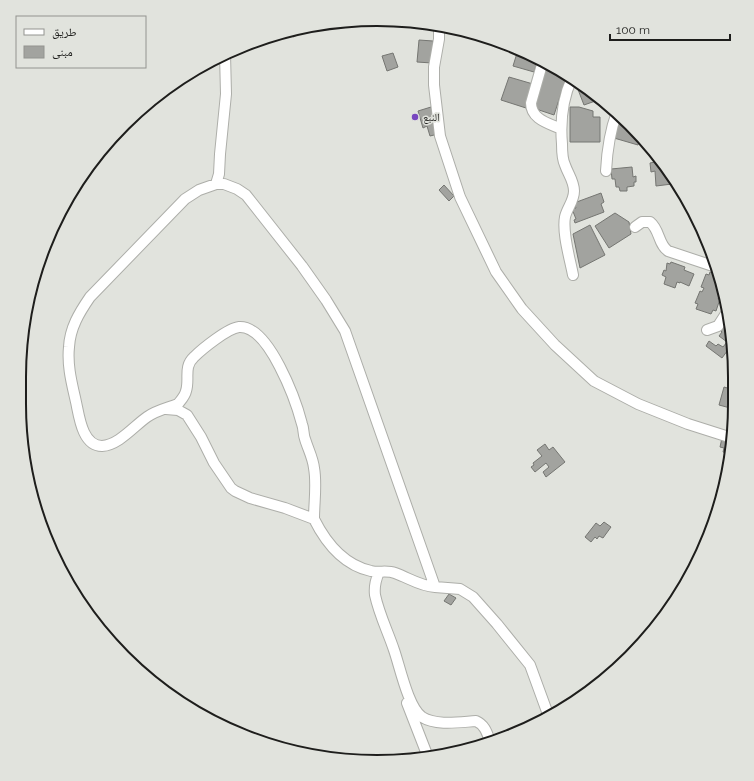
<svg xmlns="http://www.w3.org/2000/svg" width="754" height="781" viewBox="0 0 754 781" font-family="Raleway,'Noto Naskh Arabic',sans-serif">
  <rect width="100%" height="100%" fill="#e1e3dd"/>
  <path fill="#a2a39f" stroke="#757672" d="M309 27V29L293 37 289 30Z
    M419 40 433 41 432 63 417 62Z
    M518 50 538 59 534 72 513 66Z
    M393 53 398 67 387 71 382 56Z
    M547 63 556 67 567 75 554 115 533 108Z
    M509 77 533 84 526 108 501 100Z
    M578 83 601 99 584 105 577 87Z
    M431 107 438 134 430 136 427 126 423 128 418 111Z
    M570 107H579L593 111V117H600V142H570Z
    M621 116 640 137 638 145 614 138Z
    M660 158 675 181 672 182V184L656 186 655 171 651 172 650 163 660 161Z
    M632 167 633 177 636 176V182H634V186L627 187V191H620L619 187H616L615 179H612L611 169Z
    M444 185 454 196 449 201 439 190Z
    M601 193 604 202 601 204 604 212 575 223 574 220 576 219 572 209 576 208 574 203Z
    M615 213 629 222 631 234 609 248 595 226Z
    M590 225 605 255 580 268 573 234Z
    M671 262 685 267 684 270 694 274 689 286 680 282V283L677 282 675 288 664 284 666 277 662 275 664 270 666 271 667 263 670 264Z
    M710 272 719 275 723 288 718 299H720L716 311 713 310 711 314 696 309 698 304 695 303 700 291 702 292 704 288 701 287 706 274 709 275Z
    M729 321 733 343 722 358 706 346 709 341 716 346 718 344 723 347 727 342 719 336 722 332 720 330 723 327 725 328Z
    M724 387 734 390V409L719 405Z
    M722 438 732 440 730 454 723 452 724 448 720 447Z
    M545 444 549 450 553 447 565 462 546 477 543 472 549 467 546 463 535 472 531 467 534 465 533 463 542 456 537 450Z
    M604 522 611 527 603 538 599 536 597 539 595 537 591 542 585 537 596 523 600 526Z
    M449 594 456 598 451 605 444 601Z"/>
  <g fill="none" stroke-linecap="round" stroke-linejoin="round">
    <defs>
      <path id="minor" d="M439 26V39L434 67V85L440 136 460 197 496 272 522 309 555 345 594 381 638 404 688 424 732 438
        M543 61 531 103C531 119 548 123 561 129
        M572 78C562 100 560 121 562 144 562 151 562 159 565 165 568 174 574 181 574 191 574 201 567 208 565 217 562 233 570 259 573 275
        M606 171C607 151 610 131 617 112
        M216 184 219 174 220 154 226 94 225 54
        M635 227 642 222H650C660 230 658 244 668 251L716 267
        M707 330 718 326 727 312
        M166 409 178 410 187 415 201 437 214 463 231 488 235 491 250 498 285 508 314 519C314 502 317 484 314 468 313 458 308 449 305 439 303 434 304 429 302 424 296 401 269 325 239 327 228 328 202 349 194 357 183 367 190 379 186 391 185 396 181 400 178 404 168 408 157 410 147 417 134 426 119 445 102 446 82 446 79 415 76 402 72 384 67 366 69 347 70 328 79 313 90 297L185 199 199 190 216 184H224L237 189 246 195 302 266 326 300 345 331 435 587C420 586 409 578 395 573 387 570 379 573 371 571 343 565 326 543 314 519
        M379 572C376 579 374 587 375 595 379 614 388 632 394 650 400 667 408 707 422 717 436 726 460 722 476 721 485 725 487 733 490 741
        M435 587 460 589 473 597 497 624 530 665 549 717
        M407 703 428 757"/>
    </defs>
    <use href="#minor" stroke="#adaea9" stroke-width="12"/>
    <use href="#minor" stroke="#fff" stroke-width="10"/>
  </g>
  <circle fill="#7847bf" stroke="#e1e3dd" stroke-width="1.5" cx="415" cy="117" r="4"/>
  <g text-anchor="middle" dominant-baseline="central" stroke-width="3" stroke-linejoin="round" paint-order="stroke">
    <g font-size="11" fill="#1e1e1c" stroke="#e1e3dd" text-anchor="start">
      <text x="423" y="117">النبع</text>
    </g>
  </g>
  <path d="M0 0H754V781H0ZM377 26H377A351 351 0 0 1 728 377V404A351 351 0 0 1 377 755H377A351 351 0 0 1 26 404V377A351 351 0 0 1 377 26Z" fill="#e1e3dd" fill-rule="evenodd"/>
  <path fill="none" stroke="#1e1e1c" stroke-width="2" d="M377 26H377A351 351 0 0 1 728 377V404A351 351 0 0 1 377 755H377A351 351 0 0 1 26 404V377A351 351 0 0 1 377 26Z"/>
  <rect x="16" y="16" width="130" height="52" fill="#e1e3dd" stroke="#939490"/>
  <rect x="24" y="29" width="20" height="6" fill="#ffffff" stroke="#939490"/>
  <text x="52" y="36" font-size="12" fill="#1e1e1c">طريق</text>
  <rect x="24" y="46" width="20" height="12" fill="#a2a39f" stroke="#939490"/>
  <text x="52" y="56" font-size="12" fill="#1e1e1c">مبنى</text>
  <path d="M610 34v6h120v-6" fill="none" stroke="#1e1e1c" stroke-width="2"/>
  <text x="616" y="34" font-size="12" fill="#1e1e1c" stroke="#e1e3dd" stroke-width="3" paint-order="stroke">100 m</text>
</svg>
